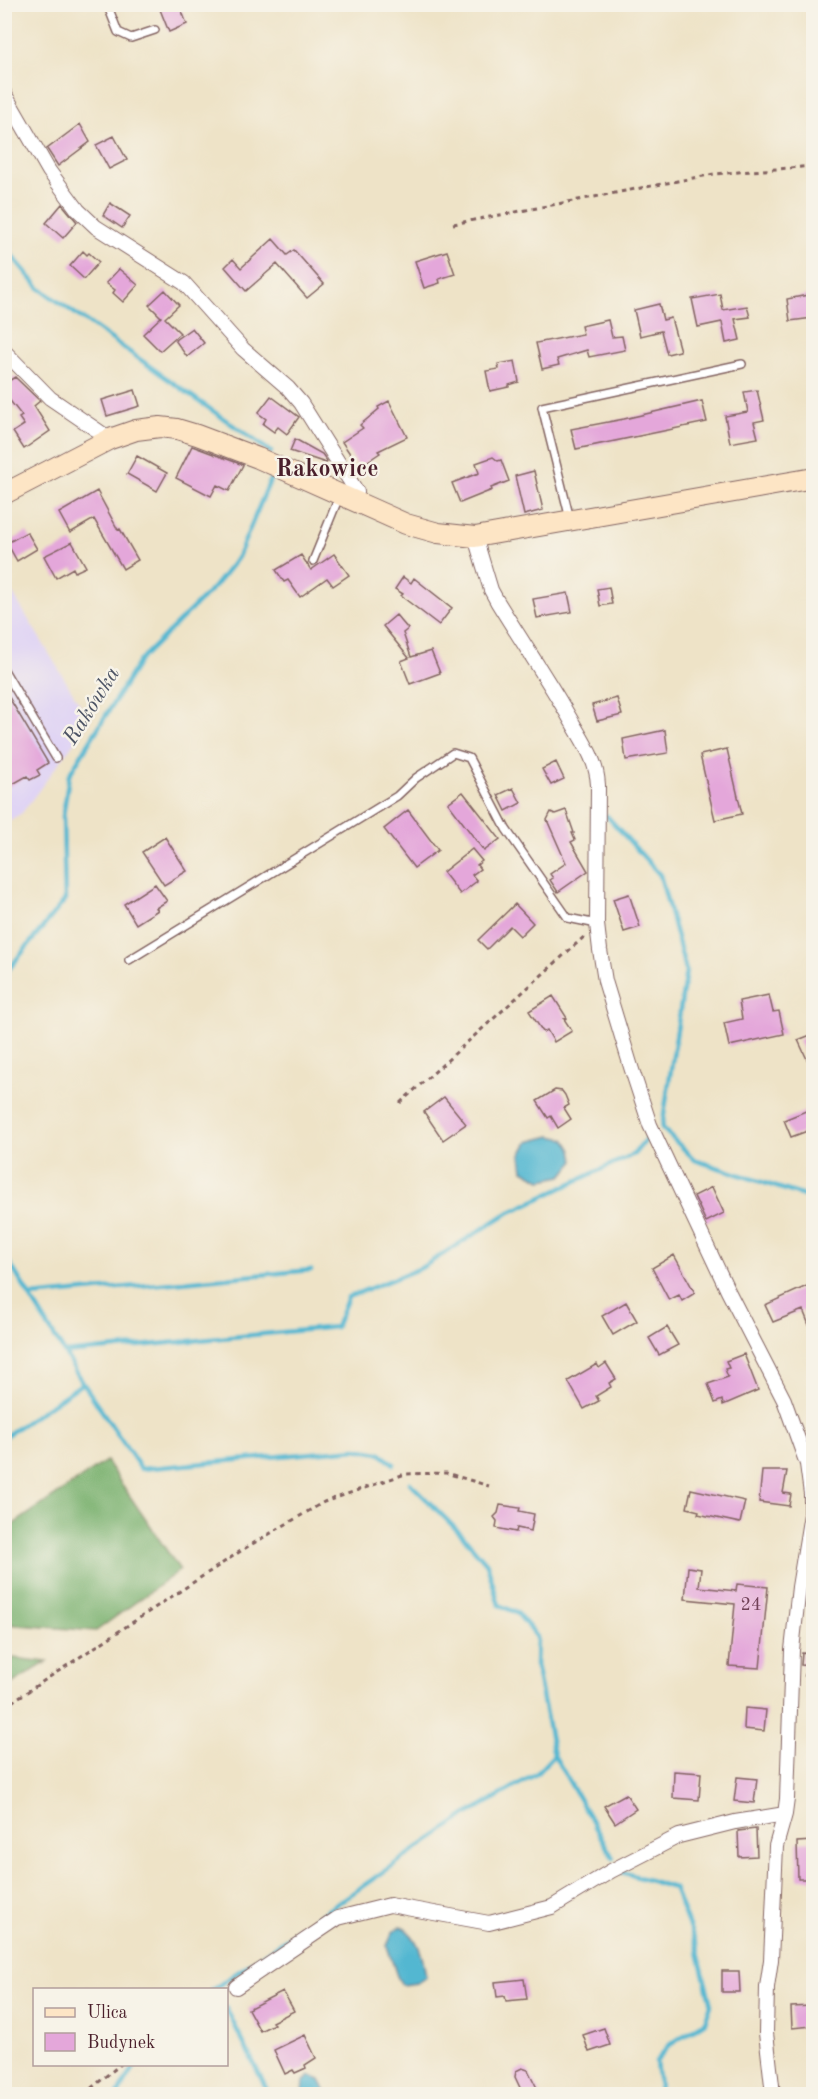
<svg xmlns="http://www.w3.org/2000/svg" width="818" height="2099" viewBox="0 0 818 2099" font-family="'Old Standard TT',serif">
  <rect width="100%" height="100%" fill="#f7f3e8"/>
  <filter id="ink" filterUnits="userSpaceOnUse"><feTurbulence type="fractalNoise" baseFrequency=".0167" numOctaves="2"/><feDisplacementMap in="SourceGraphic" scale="12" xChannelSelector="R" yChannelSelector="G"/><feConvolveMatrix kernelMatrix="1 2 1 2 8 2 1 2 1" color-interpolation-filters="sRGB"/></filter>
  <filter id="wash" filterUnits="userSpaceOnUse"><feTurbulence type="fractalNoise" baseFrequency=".008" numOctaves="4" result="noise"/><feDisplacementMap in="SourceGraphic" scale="24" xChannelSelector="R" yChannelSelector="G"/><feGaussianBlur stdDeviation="1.35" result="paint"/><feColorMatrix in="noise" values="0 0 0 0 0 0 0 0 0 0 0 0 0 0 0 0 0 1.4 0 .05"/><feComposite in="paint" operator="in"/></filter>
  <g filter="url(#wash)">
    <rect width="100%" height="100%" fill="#eee3c7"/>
    <path fill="#e0d4f4" d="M4 579 90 721 22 813 5 823Z"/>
    <path fill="#79b16e" stroke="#62684c" stroke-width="1.5" d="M106 1461 180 1570 96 1631 5 1624V1530Z
      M5 1657 47 1662 5 1688Z"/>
    <path fill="#53b7d1" stroke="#4e6b7e" stroke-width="1.5" d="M551 1136 565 1139 572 1150 574 1161 562 1176 541 1180 523 1170 521 1155 528 1142Z
      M401 1926C419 1937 423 1957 426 1977L417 1983 402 1985 397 1976 387 1946 393 1932Z
      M310 2076 320 2080 327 2094H302L303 2082Z"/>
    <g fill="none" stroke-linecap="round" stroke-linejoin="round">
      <path stroke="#53b7d1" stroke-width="4.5" d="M4 246 39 288 271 452
        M607 816 660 875 686 971 662 1128 695 1160 804 1196 814 1191
        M4 975 65 900 63 816 69 775 140 660 214 587 238 557 271 478
        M4 1254 83 1383 141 1469 356 1449 379 1453 394 1464
        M31 1296 311 1270
        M65 1353 336 1327 348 1297 421 1268 506 1214 634 1154 646 1139
        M4 1437 83 1383
        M554 1755 613 1858
        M622 1872 674 1888 696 1944 711 2005 705 2022 668 2046 656 2062 660 2094
        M212 1990 463 1817 536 1774 554 1755 536 1665 537 1637 517 1613 499 1605 487 1564 462 1535 410 1483
        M226 2008 269 2094
        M118 2094 136 2064"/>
    </g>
    <g id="blocks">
      <path fill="#e4a7da" d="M166 4H179L187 24 169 32 159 7Z
        M80 124 90 142 58 166 47 149Z
        M114 136 127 160 109 169 96 145Z
        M110 203 130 216 122 228 103 215Z
        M62 204 77 222 63 238 46 223Z
        M273 239 287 255 294 250 324 284 307 298 277 264 246 291 225 267 233 259 241 268Z
        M83 251 87 255 89 253 99 262 84 279 70 266Z
        M447 251 455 274 439 279 440 283 424 288 415 261Z
        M119 269 138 285 123 302 113 293 115 290 106 283Z
        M165 290 179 305 165 318 180 333 160 351 143 334 161 317 149 305Z
        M720 294 723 310 747 306 750 317 735 319 740 340 726 343 722 322 698 327 692 299Z
        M808 295V298L813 297V318L790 321 787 299Z
        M659 304 663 320 671 318 680 351 667 354 661 331 640 336 634 310Z
        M608 320 612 337 622 336 625 350 589 357 587 350 557 359 559 365 542 369 536 343 583 334 581 326Z
        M192 328 204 343 187 357 175 340Z
        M515 361 519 382 509 385V387L490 391 486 371 499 369 498 364Z
        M15 377 40 401 34 406 50 431 24 449 13 432 24 425 19 418 22 416 4 393V384Z
        M135 390 140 406 107 416 102 400Z
        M757 390 764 420 754 422 758 438 730 443 725 416 748 412 744 392Z
        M271 396 299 417 287 434 278 427 274 432 263 424 266 419 258 413Z
        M389 401 407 437 378 451 380 453 359 467 342 442 363 428 360 425 379 409 378 407Z
        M702 401 707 422 576 449 571 429 624 419Z
        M295 439 322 454 327 461 326 463 290 451Z
        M192 446 243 465 229 491 217 485 211 496 176 478Z
        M137 456 167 473 157 491 127 474Z
        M493 457 498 461 501 460 509 481 491 488 492 490 460 503 452 483 479 473 476 463Z
        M534 471 543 510 524 515 515 476Z
        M97 491 118 530 120 529 138 560 123 569 94 519 70 533 59 513Z
        M27 532 37 549 17 561 7 543Z
        M72 542 86 567 75 572 73 568 56 578 44 556Z
        M334 554 349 575 333 586 327 578 300 597 288 580 284 582 276 570 301 555 311 570Z
        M403 577 411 583 414 578 452 608 439 625 401 596 403 594 395 589Z
        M609 587 612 604 600 606 597 589Z
        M568 593 572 612 537 618 533 599Z
        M396 615 408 629 403 633 411 657 431 651 440 673 410 684 401 661 409 658 383 626Z
        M4 689 48 763 37 770 40 775 30 780 27 776 4 789Z
        M617 698 622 715 597 721 592 705Z
        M665 730 668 753 626 760 623 739Z
        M727 749 742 814 715 820 700 755Z
        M556 762 564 779 551 785 542 769Z
        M513 788 521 803 506 811 498 795Z
        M463 792 500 839 484 851 448 803Z
        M408 810 438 850 414 868 384 829Z
        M566 810 574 833H572L575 840 571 842 588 871 558 892 550 880 553 878 550 874 566 863 547 820 551 812 555 814Z
        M165 837 187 871 164 885 142 852Z
        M472 849 482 861 477 865 480 869 472 875 477 881 460 894 443 872Z
        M155 884 167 901 156 908 158 910 136 924 124 904Z
        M629 894 640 927 624 932 613 899Z
        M515 904 533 923 520 936 510 926 487 949 478 940Z
        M769 995 773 1012 779 1011 784 1034 729 1046 724 1023 742 1019 739 1001Z
        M553 996 567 1018 564 1019 572 1031 554 1042 547 1030 543 1032 529 1011Z
        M813 1034V1072L798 1040Z
        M555 1090 562 1091 565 1095 569 1105 564 1108 571 1119 558 1128 551 1116 548 1118 537 1101Z
        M444 1097 466 1124 443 1140 424 1112Z
        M813 1108V1129L791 1137 784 1120Z
        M712 1187 724 1213 706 1222 694 1196Z
        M674 1255 695 1293 682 1301 679 1295 669 1300 652 1268Z
        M809 1285 813 1296V1335L803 1310 773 1322 765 1305Z
        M626 1302 637 1321 613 1335 602 1316Z
        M667 1327 678 1345 659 1355 649 1338Z
        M744 1354 758 1390 723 1405 722 1400 715 1403 708 1384 728 1377 725 1369 729 1368 726 1361Z
        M606 1363 616 1379 609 1383 611 1387 596 1396 599 1401 584 1409 568 1381 597 1364 599 1368Z
        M762 1471H787L783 1493 791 1494 789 1506 759 1502Z
        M691 1489 745 1501 740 1523 698 1514 699 1511 687 1508Z
        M500 1505 520 1508 519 1511 534 1514 531 1531 517 1528 516 1532 496 1528 497 1521 494 1517 498 1513Z
        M688 1567 701 1569 699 1587 736 1591 737 1584 768 1587 760 1668 729 1666 735 1604 685 1599Z
        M802 1653 813 1654V1666L801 1665Z
        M745 1708 766 1710 764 1731 744 1729Z
        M674 1771 701 1773 699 1800 673 1798Z
        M737 1777 757 1779 754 1803 734 1801Z
        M626 1794 636 1809 615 1823 604 1806Z
        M756 1829 757 1856 739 1857 738 1831Z
        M813 1841V1879H798L797 1842Z
        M722 1971H739L740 1992H722Z
        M524 1979 527 1999 506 2001 505 1996 497 1997 495 1982Z
        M283 1991 294 2011 272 2022 274 2024 260 2031 248 2009Z
        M812 2006V2026L792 2028 791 2007Z
        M604 2028 610 2045 589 2052 583 2035Z
        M305 2035 316 2058 305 2065 306 2068 295 2073 293 2070 285 2074 274 2050Z
        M522 2068 528 2070 540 2094H523L515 2077 516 2071Z"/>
    </g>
  </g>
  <g filter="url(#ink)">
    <use href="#blocks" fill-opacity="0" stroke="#836462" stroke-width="1.5"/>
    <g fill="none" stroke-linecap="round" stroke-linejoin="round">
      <defs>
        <path id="lane" d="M107 4 118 32 131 38 155 30
          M570 519 542 407 742 364
          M313 561 339 497
          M4 670 56 758
          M129 960 397 796 416 778 453 753 469 758 506 829 568 918 597 924"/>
        <path id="street" d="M4 93 49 171 78 210 96 227 184 283 243 349 288 388 301 403 357 492 355 502
          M4 351 50 398 110 439
          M475 537 491 590 497 601C522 642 549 681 572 722 584 743 597 761 598 785L597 924 600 950 605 981 631 1067 650 1125 728 1291 784 1400 807 1464 811 1494V1514L799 1587 792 1650 787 1799 785 1814 776 1846 771 1960 767 1987 766 2033 773 2094
          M236 1987 338 1918 390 1905 489 1923 552 1907 611 1871 679 1836 735 1822 785 1814"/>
        <path id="secondary" d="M4 494 110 439 136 430 160 427 177 429 197 435 258 458 406 524 438 533 475 537 814 478"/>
      </defs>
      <use href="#lane" stroke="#836462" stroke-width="10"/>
      <use href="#street" stroke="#836462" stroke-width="16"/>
      <use href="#secondary" stroke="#836462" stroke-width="22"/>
      <path stroke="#836462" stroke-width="3" stroke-dasharray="4.5 4.5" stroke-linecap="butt" d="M453 224 714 174 814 166
        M400 1103 585 936
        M804 1675 814 1677
        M4 1707 247 1547 324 1502 405 1474 446 1473 489 1486
        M84 2094 121 2064"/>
      <use href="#lane" stroke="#fff" stroke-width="7"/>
      <use href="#street" stroke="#fff" stroke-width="14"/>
      <use href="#secondary" stroke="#fde5c5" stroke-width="20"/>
    </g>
  </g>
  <g text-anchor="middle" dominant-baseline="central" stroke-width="5" stroke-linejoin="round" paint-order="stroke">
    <g font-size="18" fill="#704157">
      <text x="751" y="1605">24</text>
    </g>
    <g font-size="22" font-style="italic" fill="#4d5465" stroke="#f7f3e8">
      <text transform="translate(92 706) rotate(-58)">Rakówka</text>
    </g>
    <g font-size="24" font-weight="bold" fill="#4a1f2b" stroke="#f7f3e8">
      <text x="327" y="470">Rakowice</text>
    </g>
  </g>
  <rect width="818" height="2099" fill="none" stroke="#f7f3e8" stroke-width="24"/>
  <rect x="33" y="1988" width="195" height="78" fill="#f7f3e8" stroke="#b29e9c" stroke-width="1.5"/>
  <rect x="45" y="2008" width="30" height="9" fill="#fde5c5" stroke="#b29e9c" stroke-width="1.5"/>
  <text x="87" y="2018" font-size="18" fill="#4a1f2b">Ulica</text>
  <rect x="45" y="2033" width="30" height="18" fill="#e4a7da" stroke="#b29e9c" stroke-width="1.5"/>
  <text x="87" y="2048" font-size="18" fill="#4a1f2b">Budynek</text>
</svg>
